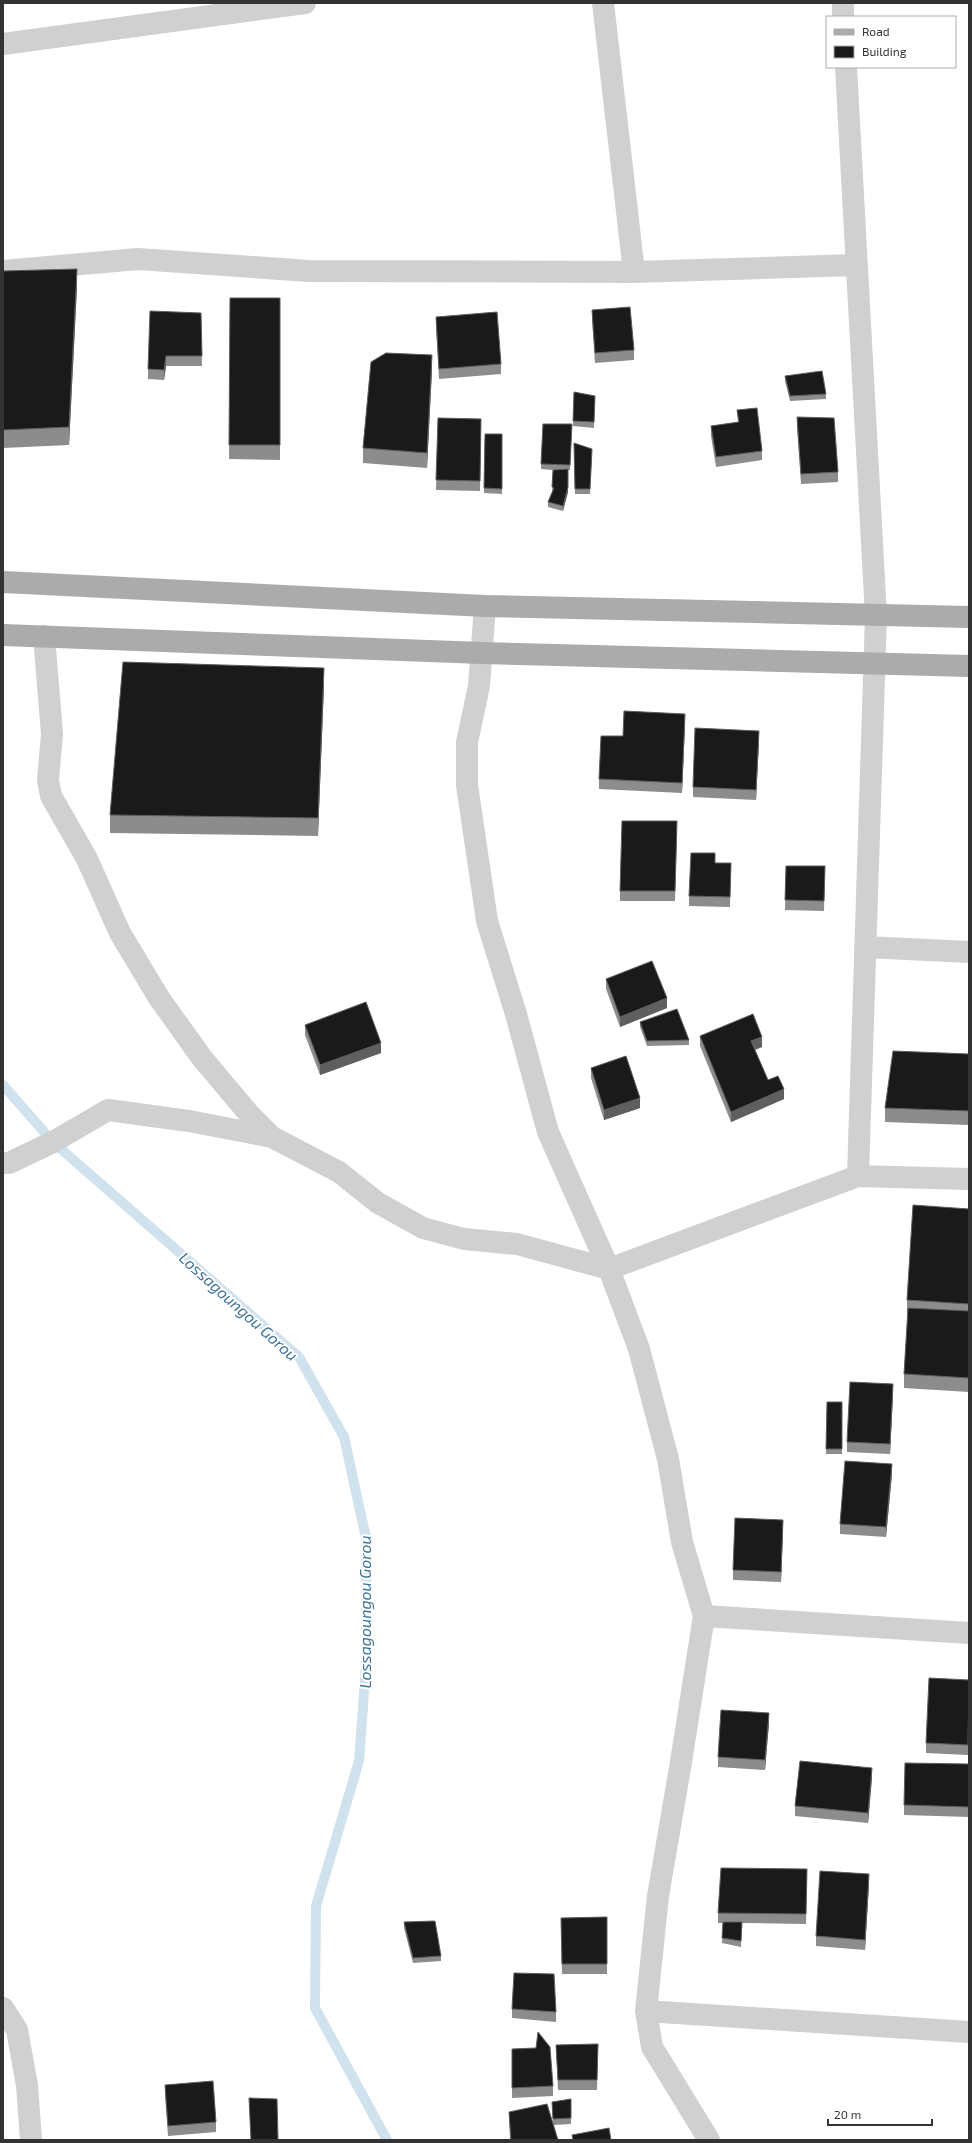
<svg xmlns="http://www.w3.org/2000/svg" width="972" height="2143" viewBox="0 0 972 2143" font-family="'Exo 2',sans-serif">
  <rect width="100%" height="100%" fill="#fff"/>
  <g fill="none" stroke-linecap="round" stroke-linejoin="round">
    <path stroke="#cfe2ee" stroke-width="10" d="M3 1085 53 1142 299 1357 344 1437 366 1538V1666L359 1761 316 1906 315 2008 387 2140"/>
    <path stroke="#d0d0d0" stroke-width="22" d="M603 3 634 272
      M843 3V17
      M3 44 305 3
      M846 67 876 616 858 1176
      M3 271 138 259 309 271 634 272 855 265
      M485 606 479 686 467 742V785L487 921 516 1014 548 1132 609 1269 639 1349 668 1459 682 1542 704 1616 969 1633
      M44 636 52 734 48 780 51 796 87 859 120 933 159 998 202 1058 249 1114 272 1137 339 1172 378 1203 423 1228 464 1239 517 1244 609 1269 858 1176 969 1179
      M865 947 969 952
      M3 1163H9L53 1142 108 1110 189 1121 272 1137
      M704 1616 680 1768 658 1896 646 2011 652 2047 709 2140
      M3 2008 17 2030 27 2085 31 2140
      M646 2011 969 2032"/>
    <path stroke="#ababab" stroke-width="22" d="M3 582 485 606 969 617
      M3 635 482 653 969 666"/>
  </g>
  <path fill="#8c8c8c" d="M3 271 77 287 69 445 3 448Z
    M230 298H280V460L229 459Z
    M592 310 634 350V360L595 363 592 320Z
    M201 313 202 366H166L164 380 148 379V369Z
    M436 317 501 364V374L439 379 436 327Z
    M432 370 427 468 363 463V448Z
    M785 376 826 394V399L790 401 785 381Z
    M574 392 595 396 594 428 573 426Z
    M737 410 762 451V460L716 467 711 436V426L738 422Z
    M797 417 838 472V482L801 484 797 427Z
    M438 418 481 419 480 491 436 490Z
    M543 424H572L570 470H568V492L563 511 548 507V502L552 493 553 470 541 469Z
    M485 434H502V494L484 493Z
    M574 443 592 454 590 494H575Z
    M324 685 318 836 110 833V815Z
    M685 724 682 793 599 789V779L623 736Z
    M759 741 756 800 693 797V787Z
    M677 831 675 901H620V891Z
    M731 863 730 907 689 906V896Z
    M786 866H825L824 911 785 910Z
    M606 979 667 1008 620 1027 606 989Z
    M640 1022 689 1040V1045L647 1046 640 1027Z
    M305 1025 381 1053 320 1075 305 1035Z
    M700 1036 762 1047 755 1050 768 1080 784 1099 731 1122 700 1046Z
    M969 1054V1125L885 1122V1108Z
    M591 1068 640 1108 604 1120 591 1078Z
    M969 1209V1392L904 1388V1374L908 1314H907V1300Z
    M893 1394 890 1454 847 1452V1442Z
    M827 1402H842V1454H826Z
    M892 1474 886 1537 840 1534V1524Z
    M783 1530 781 1582 733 1580V1570Z
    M969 1680 968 1755 926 1753V1743Z
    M769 1723 765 1770 718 1767V1757Z
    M969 1764V1817L904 1815V1805Z
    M872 1778 868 1823 795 1816V1806Z
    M807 1869 806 1924 742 1923 741 1947 722 1943 723 1923H718V1913Z
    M869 1884 865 1950 816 1946V1936Z
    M607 1917V1974H562L561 1918Z
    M404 1922 441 1956V1961L413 1963 404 1928Z
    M512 2009 556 2012V2022L512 2018Z
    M598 2044 597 2090H558L556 2045Z
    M512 2049 553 2086V2096L512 2098Z
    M165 2085 216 2122V2132L168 2136 165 2095Z
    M571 2099V2124L553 2125 552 2102Z
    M509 2112 558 2140H510Z"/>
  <path fill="#5f5f5f" d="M77 269V287L69 445V427Z
    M432 355V370L427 468V453Z
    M166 356V366L164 380V370Z
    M568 487V492L563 511V506Z
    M324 668V685L318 836V818Z
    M685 714V724L682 793V783Z
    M759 731V741L756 800V790Z
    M667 998V1008L620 1027V1017Z
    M762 1037V1047L751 1051V1041Z
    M381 1043V1053L320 1075V1065Z
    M784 1089V1099L731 1122V1112Z
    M640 1098V1108L604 1120V1110Z
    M893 1384V1394L890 1454V1444Z
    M892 1464V1474L886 1537V1527Z
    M783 1520V1530L781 1582V1572Z
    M769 1713V1723L765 1770V1760Z
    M872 1768V1778L868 1823V1813Z
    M869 1874V1884L865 1950V1940Z"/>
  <path fill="#1a1a1a" stroke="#5f5f5f" d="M77 269 69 427 3 430V271Z
    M230 298H280V445H229Z
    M630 307 634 350 595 353 592 310Z
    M150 311 201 313 202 356H166L164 370 148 369Z
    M497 312 501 364 439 369 436 317Z
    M386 353 432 355 427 453 363 448 371 362Z
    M822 371 826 394 790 396 785 376Z
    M574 392 595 396 594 422 573 421Z
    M757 408 762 451 716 457 711 426 739 422 737 410Z
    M797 417 834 418 838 472 801 474Z
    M438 418 481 419 480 481 436 480Z
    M543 424H572L570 465 541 464Z
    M485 434H502V489L484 488Z
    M574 443 592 449 590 489H575Z
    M568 469V487L563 506 548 502 554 488 552 487 553 470Z
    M123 662 324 668 318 818 110 815Z
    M624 711 685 714 682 783 599 779 601 736H623Z
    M695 728 759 731 756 790 693 787Z
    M622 821H677L675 891H620Z
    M691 853H715V863H731L730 897 689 896Z
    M786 866H825L824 901 785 900Z
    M652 961 667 998 620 1017 606 979Z
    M366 1002 381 1043 320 1065 305 1025Z
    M677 1009 689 1040 647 1041 640 1022Z
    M753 1014 762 1037 751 1041 768 1080 778 1076 784 1089 731 1112 700 1036Z
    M893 1051 969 1054V1111L885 1108Z
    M626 1056 640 1098 604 1110 591 1068Z
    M913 1205 969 1209V1304L907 1300Z
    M908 1308 969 1311V1378L904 1374Z
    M850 1382 893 1384 890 1444 847 1442Z
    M827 1402H842V1449H826Z
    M845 1461 892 1464 886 1527 840 1524Z
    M735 1518 783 1520 781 1572 733 1570Z
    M929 1678 969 1680 968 1745 926 1743Z
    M721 1710 769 1713 765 1760 718 1757Z
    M800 1761 872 1768 868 1813 795 1806Z
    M905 1763 969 1764V1807L904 1805Z
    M721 1868 807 1869 806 1914 718 1913Z
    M820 1871 869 1874 865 1940 816 1936Z
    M607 1917V1964H562L561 1918Z
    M435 1921 441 1956 413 1958 404 1922Z
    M723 1922H742L741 1941 722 1938Z
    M514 1973 554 1974 556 2012 512 2009Z
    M538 2032 550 2047 553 2086 512 2088V2049L536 2048Z
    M598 2044 597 2080H558L556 2045Z
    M213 2081 216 2122 168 2126 165 2085Z
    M249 2098 277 2099 278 2140H251Z
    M571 2099V2118L553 2119 552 2102Z
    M547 2104 558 2140H511L509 2112Z
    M609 2128 611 2140H573L572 2135Z"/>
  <g text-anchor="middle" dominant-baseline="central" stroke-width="4" stroke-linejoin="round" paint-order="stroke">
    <g font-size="16" font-style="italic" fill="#3f7597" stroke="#fff">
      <text transform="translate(239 1306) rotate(42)">Lossagoungou Gorou</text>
      <text transform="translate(364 1612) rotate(-90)">Lossagoungou Gorou</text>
    </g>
  </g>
  <rect width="972" height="2143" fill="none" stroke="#333333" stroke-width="8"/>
  <rect x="826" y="16" width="130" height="52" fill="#ffffff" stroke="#adadad"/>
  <rect x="834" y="29" width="20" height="6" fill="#ababab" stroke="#adadad"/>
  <text x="862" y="36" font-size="12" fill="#333333">Road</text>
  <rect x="834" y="46" width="20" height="12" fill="#1a1a1a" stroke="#adadad"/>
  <text x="862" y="56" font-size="12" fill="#333333">Building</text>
  <path d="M828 2119v6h104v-6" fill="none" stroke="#333333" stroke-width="2"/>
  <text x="834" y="2119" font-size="12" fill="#333333" stroke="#ffffff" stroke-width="3" paint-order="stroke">20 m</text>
</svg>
